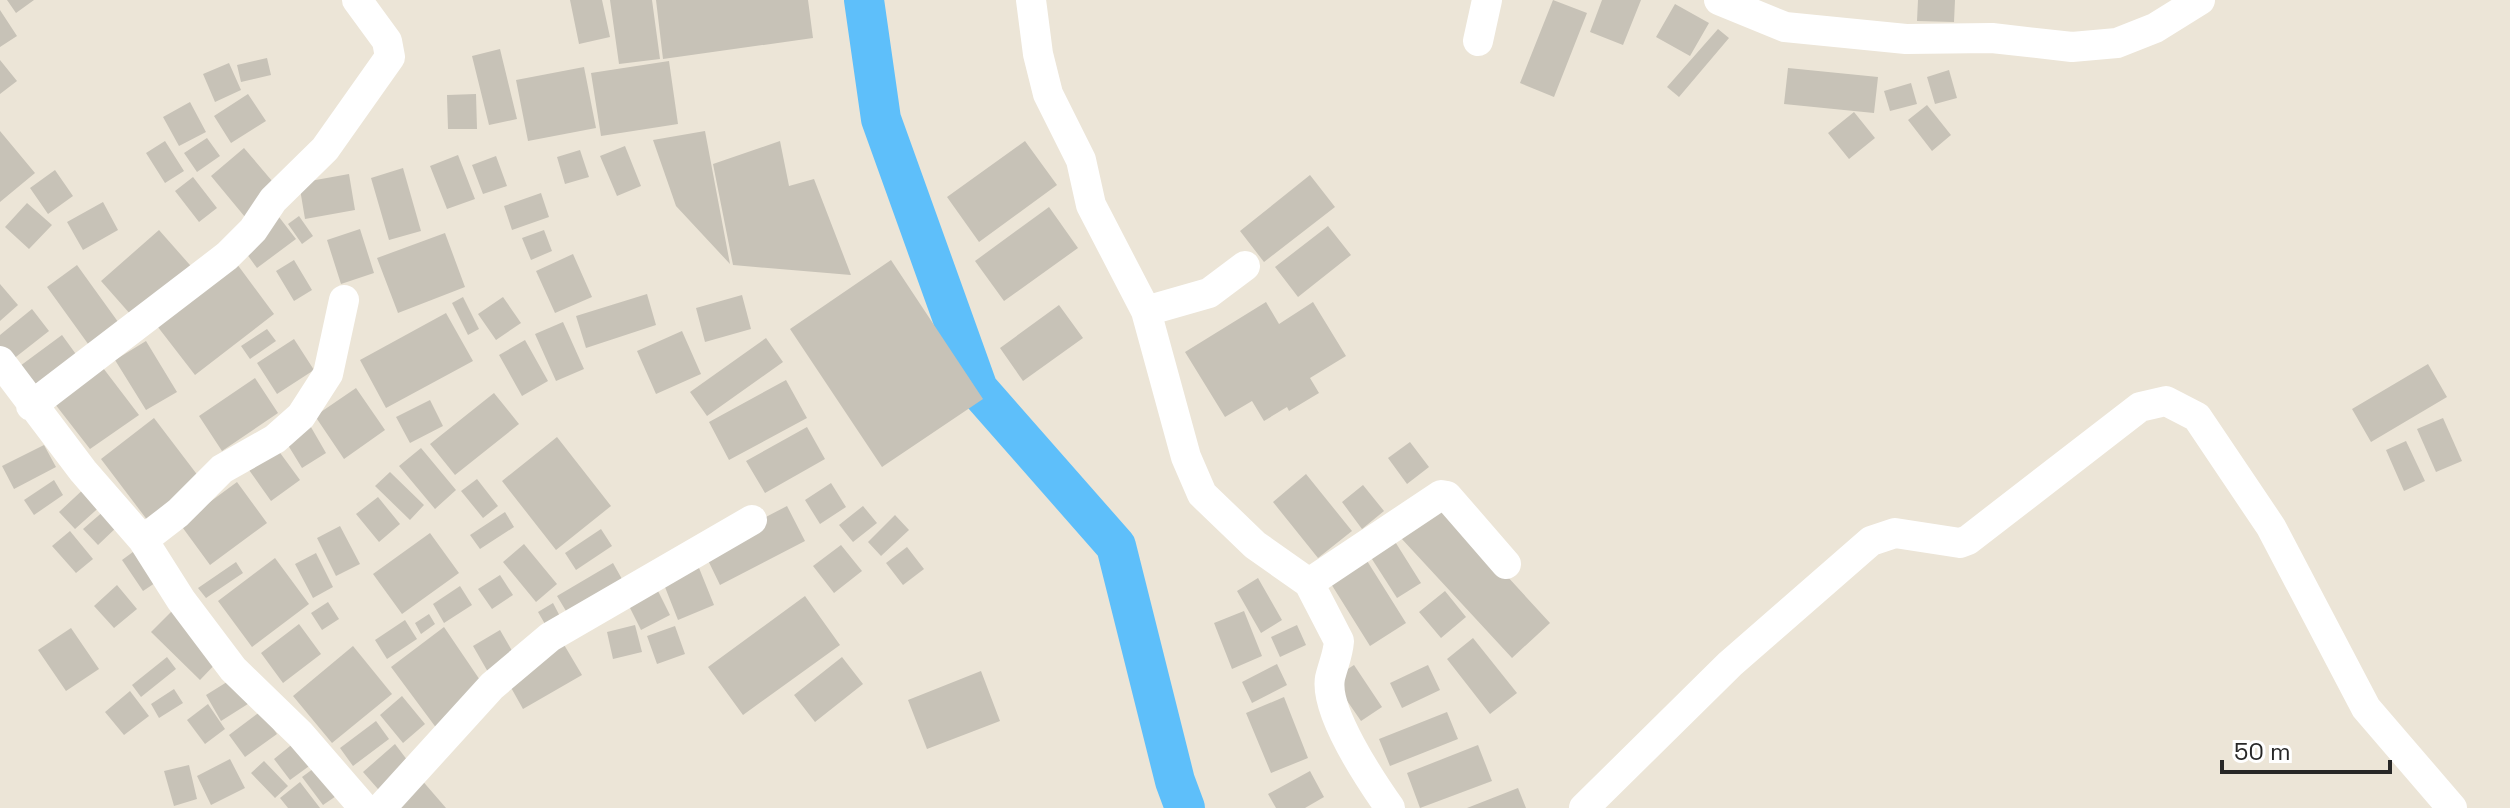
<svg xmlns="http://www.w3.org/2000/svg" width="2510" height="808" viewBox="0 0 2510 808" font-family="'Space Grotesk',sans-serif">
  <rect width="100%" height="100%" fill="#ece5d7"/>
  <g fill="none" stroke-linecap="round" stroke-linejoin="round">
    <path stroke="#5ebffa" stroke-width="40" d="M864 0 881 119 978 389 1116 546 1175 781 1185 808"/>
  </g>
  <path fill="#c7c2b7" d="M7 0H34L16 13Z
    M570 0H602L610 37 579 44Z
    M610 0H652L660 59 619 64Z
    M656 0H808L813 38 663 59Z
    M1553 0 1587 13 1554 97 1520 83Z
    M1602 0H1641L1623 45 1590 32Z
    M1918 0H1955L1954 22 1917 21Z
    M1675 4 1709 23 1690 56 1656 37Z
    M0 10 17 36 0 47Z
    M1718 29 1729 38 1679 97 1667 87Z
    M500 49 517 119 489 125 472 56Z
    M267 58 271 75 241 82 237 65Z
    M0 60 17 81 0 94Z
    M669 61 678 124 601 136 591 73Z
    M229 63 241 90 215 102 203 74Z
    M584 67 596 128 528 141 516 80Z
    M1788 68 1878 77 1874 113 1784 104Z
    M1949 70 1957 98 1935 104 1927 77Z
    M1911 83 1917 104 1890 111 1884 91Z
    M248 94 266 121 231 143 214 116Z
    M476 94 477 129H448L447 95Z
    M190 102 206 132 179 146 163 117Z
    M1927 105 1951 135 1932 151 1908 120Z
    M1854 112 1875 138 1849 159 1828 133Z
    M0 131 35 173 0 202Z
    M705 131 730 264 676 206 653 140Z
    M207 138 220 156 197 172 184 153Z
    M165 141 184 171 165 183 146 153Z
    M780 141 789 186 814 179 851 275 733 265 713 164Z
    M1025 141 1057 185 979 242 947 197Z
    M625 146 641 186 617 196 600 156Z
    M244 148 278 188 245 217 211 176Z
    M580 150 589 177 565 184 557 157Z
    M458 155 475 199 447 209 430 166Z
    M496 156 507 186 483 194 472 165Z
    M403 168 421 231 389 240 371 178Z
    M55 170 73 196 48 214 30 188Z
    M349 174 355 210 305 219 299 183Z
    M1310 175 1335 207 1264 262 1240 231Z
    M193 177 217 208 199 222 175 191Z
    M541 193 549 217 512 230 504 206Z
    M103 202 118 230 83 250 67 222Z
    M27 203 52 225 29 249 5 227Z
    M1049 207 1078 248 1004 301 975 261Z
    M299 216 313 236 302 244 288 224Z
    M279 217 296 239 257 268 241 246Z
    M1328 226 1351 255 1298 297 1275 267Z
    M360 229 374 273 341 284 327 240Z
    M159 230 197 273 139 324 101 281Z
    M544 230 552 251 531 260 522 238Z
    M445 233 465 287 398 313 377 258Z
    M573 254 592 297 555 313 536 271Z
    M234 260 274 314 195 375 154 322Z
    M294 260 312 290 294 301 276 271Z
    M891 260 983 399 882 467 790 329Z
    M77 265 121 326 91 348 47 287Z
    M0 284 18 305 0 321Z
    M647 294 656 325 586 348 576 316Z
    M742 295 751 329 705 342 696 308Z
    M463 297 479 329 468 335 452 303Z
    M503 297 521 323 496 340 478 314Z
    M1266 302 1279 324 1313 302 1346 356 1310 378 1319 393 1289 411 1287 407 1264 421 1252 401 1225 417 1185 352Z
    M1059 305 1083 338 1023 381 1000 348Z
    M32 309 49 331 12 360 0 346V335Z
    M446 313 473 361 386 408 360 360Z
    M563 322 584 369 556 381 535 334Z
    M267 329 276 341 250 359 241 346Z
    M682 331 701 374 656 394 637 351Z
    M62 335 78 357 37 388 20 366Z
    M766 338 783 362 707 416 690 392Z
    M294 339 314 370 277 394 257 363Z
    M525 340 548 381 522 396 499 355Z
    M146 341 177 392 146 410 115 360Z
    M97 360 139 415 90 449 48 395Z
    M2428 364 2447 397 2371 442 2352 409Z
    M255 378 278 413 222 451 199 416Z
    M786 380 807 418 729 460 709 422Z
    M356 388 385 430 344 459 315 416Z
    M494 393 519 424 455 475 430 444Z
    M430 400 443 426 410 443 396 417Z
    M154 418 202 481 148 521 101 459Z
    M2443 418 2462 461 2436 472 2417 429Z
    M308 422 326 453 302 468 283 437Z
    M807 427 825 459 765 493 746 461Z
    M557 437 611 506 556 550 502 481Z
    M2406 441 2425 481 2404 491 2386 450Z
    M1410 442 1429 467 1407 484 1388 458Z
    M44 445 56 467 14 489 2 466Z
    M421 448 456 490 435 509 399 466Z
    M278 450 300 480 271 501 249 470Z
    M390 472 424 505 410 520 375 486Z
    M1306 474 1352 531 1318 558 1273 502Z
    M477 479 498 506 483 518 461 491Z
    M54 480 63 495 34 515 24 500Z
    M237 482 267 523 210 565 180 524Z
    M831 483 846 507 820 524 805 500Z
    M88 485 104 503 75 529 59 512Z
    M1363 485 1384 511 1362 529 1342 502Z
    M378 497 400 524 379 542 356 514Z
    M1439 502 1550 623 1512 658 1401 538Z
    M787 506 805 541 720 585 703 550Z
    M863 506 877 523 853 542 839 525Z
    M105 510 119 525 98 545 83 529Z
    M505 512 514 527 480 549 470 535Z
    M895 515 909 530 881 556 868 542Z
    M340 526 360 564 336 576 317 538Z
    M601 529 612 546 576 570 565 553Z
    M70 531 93 559 76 573 52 546Z
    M430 533 459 573 402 614 373 574Z
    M1394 540 1421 583 1397 598 1370 556Z
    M524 544 557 584 536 602 503 562Z
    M841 545 862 571 834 593 813 566Z
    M907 547 924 569 903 585 886 563Z
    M137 549 158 581 143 591 122 560Z
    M316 553 333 587 313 598 295 564Z
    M1364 556 1406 623 1370 646 1328 579Z
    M275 558 309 604 252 647 218 601Z
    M236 562 243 573 206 598 198 588Z
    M613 563 627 588 572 621 557 596Z
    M697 563 714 605 678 620 661 577Z
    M500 575 513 595 492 609 478 589Z
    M1258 578 1282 620 1261 633 1237 591Z
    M117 585 137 609 114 628 94 606Z
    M655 585 670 615 641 630 626 600Z
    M460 586 472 605 444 623 433 604Z
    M1445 591 1466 617 1441 638 1419 612Z
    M805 596 840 645 743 715 708 667Z
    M328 602 339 619 322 630 311 613Z
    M553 603 564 624 549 631 538 612Z
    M174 609 222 657 200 680 151 632Z
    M1244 611 1262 656 1232 669 1214 623Z
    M429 614 435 624 421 634 415 623Z
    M405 620 417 639 387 659 375 640Z
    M299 624 321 654 283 683 261 653Z
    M635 625 642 652 613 659 607 632Z
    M1297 625 1306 645 1280 657 1271 637Z
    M675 626 685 654 657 664 647 636Z
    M444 627 484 686 440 733 391 667Z
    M71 628 99 669 66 691 38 650Z
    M500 630 515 656 488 672 473 646Z
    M1473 638 1517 693 1490 714 1447 659Z
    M563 643 582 675 523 709 505 677Z
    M353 646 392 694 332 743 293 696Z
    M167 657 176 669 141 697 132 685Z
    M842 657 863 684 815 722 794 695Z
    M1277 664 1287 685 1252 703 1242 682Z
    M1354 665 1382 707 1361 721 1332 679Z
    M1428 665 1440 690 1402 708 1390 683Z
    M981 671 1000 721 927 749 908 700Z
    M235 677 251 702 221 721 206 695Z
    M174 689 183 703 159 718 151 704Z
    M130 691 149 716 124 735 105 712Z
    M402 696 425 724 403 743 380 715Z
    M1284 697 1308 758 1271 773 1246 713Z
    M208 704 225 729 205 744 187 720Z
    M261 711 277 734 245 757 229 735Z
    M1447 712 1458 739 1390 766 1379 739Z
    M376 721 389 739 353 766 340 748Z
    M295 742 312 764 290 780 274 759Z
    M395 744 414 769 385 797 363 772Z
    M1478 745 1492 781 1420 808 1407 773Z
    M230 759 245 788 211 805 197 776Z
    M264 761 288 786 275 798 251 773Z
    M321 763 342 792 323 805 302 777Z
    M189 765 197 799 174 806 164 771Z
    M1310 771 1324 797 1305 808H1276L1268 794Z
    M420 778 446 808H394Z
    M300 782 320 808H288L280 798Z
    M1518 788 1526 808H1467Z"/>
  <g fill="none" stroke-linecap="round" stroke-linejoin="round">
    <path stroke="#fff" stroke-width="30" d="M1031 0 1038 54 1048 94 1081 160 1091 205 1146 311 1186 457 1202 494 1255 545 1309 583 1339 641C1338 655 1333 665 1330 678 1324 711 1371 781 1390 808
      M1719 0 1785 27 1906 39 1992 38 2072 47 2117 43 2155 28 2200 0
      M1478 41 1487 0
      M1146 311 1209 293 1245 266
      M0 361 83 471 143 540 181 600 233 669 300 734 364 808
      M31 406 227 256 253 230 273 200 325 149 390 57 387 41 357 0
      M143 540 178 513 222 469 275 439 301 416 328 374 344 300
      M1309 583 1441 495 1447 496 1506 564
      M381 808 492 686 550 637 752 520
      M1584 808 1730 664 1871 541 1895 533 1960 543 1968 540 2140 407 2166 401 2197 417 2271 527 2366 708 2452 808"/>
  </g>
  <path d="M2222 760v12h168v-12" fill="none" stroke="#272727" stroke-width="4"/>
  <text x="2234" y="760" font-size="24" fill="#272727" stroke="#ffffff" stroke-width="6" paint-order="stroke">50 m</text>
</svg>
